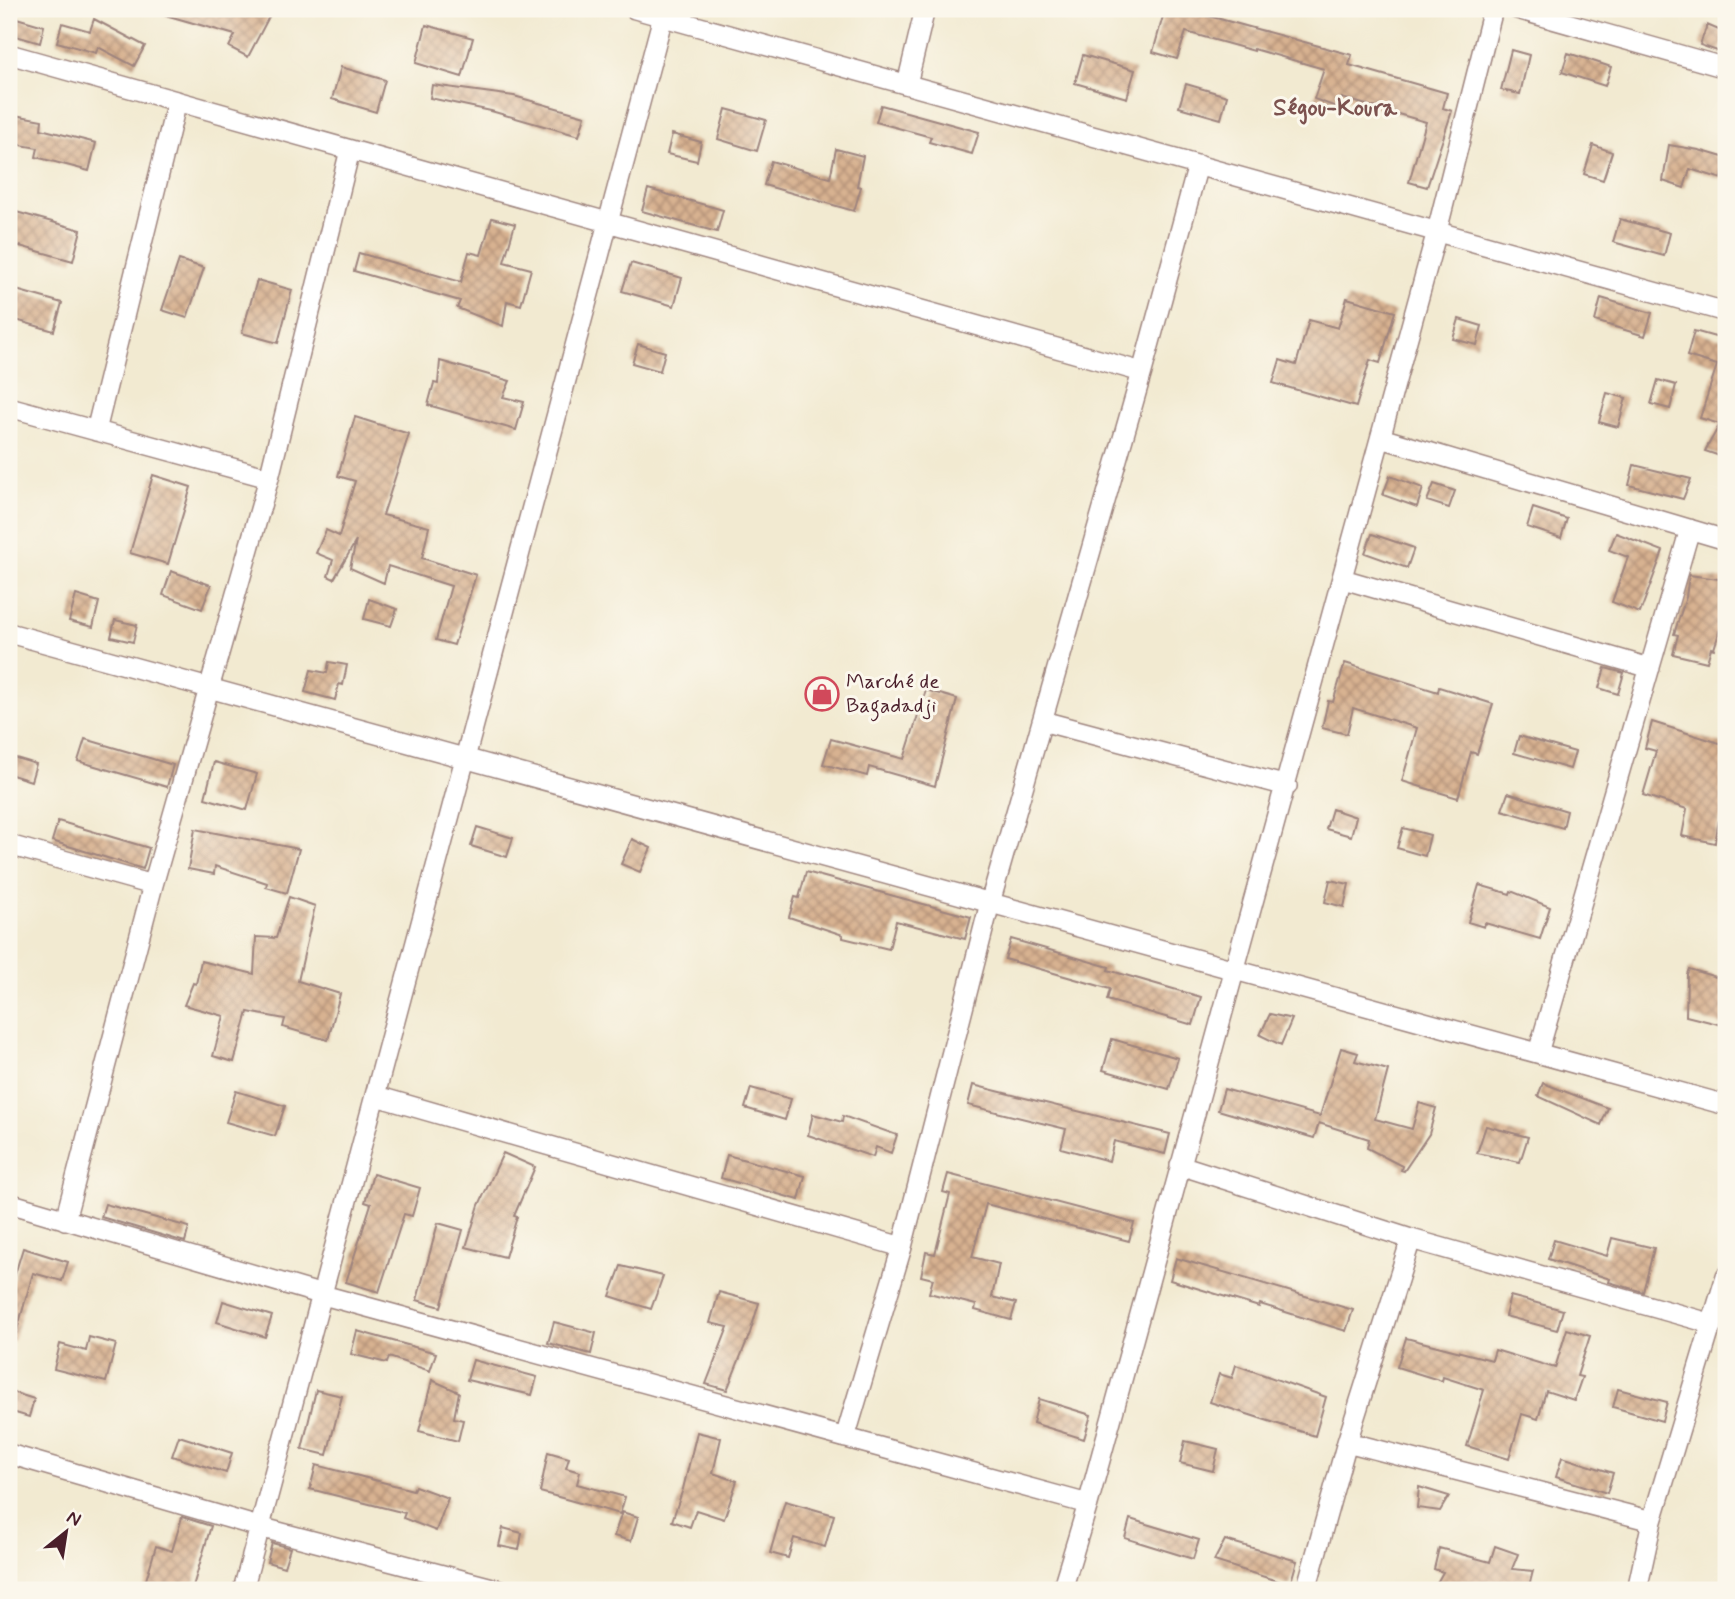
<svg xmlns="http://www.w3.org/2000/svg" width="1735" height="1599" viewBox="0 0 1735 1599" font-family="Mynerve,sans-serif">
  <defs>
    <pattern id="building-cross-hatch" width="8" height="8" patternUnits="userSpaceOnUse" patternTransform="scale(1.75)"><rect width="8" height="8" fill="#d8b291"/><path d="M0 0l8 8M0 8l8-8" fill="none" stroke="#b19077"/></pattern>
  </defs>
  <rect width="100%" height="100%" fill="#fbf7ec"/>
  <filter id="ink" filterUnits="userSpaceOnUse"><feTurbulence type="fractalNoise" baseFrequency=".0143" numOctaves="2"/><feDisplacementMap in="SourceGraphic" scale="14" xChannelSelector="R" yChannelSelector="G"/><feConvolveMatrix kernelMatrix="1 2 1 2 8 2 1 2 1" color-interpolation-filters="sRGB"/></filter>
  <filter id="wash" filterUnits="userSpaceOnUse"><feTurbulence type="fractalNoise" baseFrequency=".00686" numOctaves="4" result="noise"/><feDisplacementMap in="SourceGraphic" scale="28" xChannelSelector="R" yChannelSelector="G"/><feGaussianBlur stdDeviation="1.57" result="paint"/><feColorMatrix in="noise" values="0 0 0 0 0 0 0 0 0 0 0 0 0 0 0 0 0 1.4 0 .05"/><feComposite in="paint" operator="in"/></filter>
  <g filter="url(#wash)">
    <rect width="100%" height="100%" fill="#f2ead1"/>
    <g id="blocks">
      <path fill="url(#building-cross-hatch)" d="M163 9H273L248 57 229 47 235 35 162 14Z
        M1165 9H1183L1352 55 1349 65 1447 93 1443 108 1452 111 1427 187 1409 182 1426 122 1342 98 1339 108 1314 99 1324 69 1254 49V51L1186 32 1177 59 1153 52Z
        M13 17 44 26 40 43 9 34Z
        M94 19 145 46 134 66 98 47 96 53 57 42 62 23 90 31Z
        M426 25 473 38 462 77 416 63Z
        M1707 25 1726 33 1720 52 1700 45Z
        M1511 50 1529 55 1520 94 1501 90Z
        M1568 53 1611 67 1605 86 1562 72Z
        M1083 55 1135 70 1127 98 1075 83Z
        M341 67 385 80 376 112 332 99Z
        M1186 84 1227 96 1221 119 1179 107Z
        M432 85 514 96 585 116 579 136 491 111 430 98Z
        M881 105 979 132 972 154 929 142 931 137 876 122Z
        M726 109 766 120 757 151 718 139Z
        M9 114 42 120 41 129 96 143 89 171 36 157 38 148 9 143Z
        M672 134 701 142 697 161 667 154Z
        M1593 145 1612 152 1603 180 1584 174Z
        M1669 145 1699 150 1726 158 1722 179 1690 169 1684 188 1663 181Z
        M836 149 863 156 857 186 861 187 854 211 764 185 771 161 830 178Z
        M648 189 723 210 717 232 642 211Z
        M9 210 81 230 73 261 9 243Z
        M492 218 515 224 504 262 531 269 521 305 507 301 503 326 457 308 460 301 354 271 359 253 461 282 469 252 481 255Z
        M1620 219 1670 233 1664 256 1613 242Z
        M179 260 204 268 187 318 162 310Z
        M631 263 682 278 674 306 622 291Z
        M257 280 292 290 278 343 242 333Z
        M9 288 62 303 54 331 9 318Z
        M1347 298 1395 312 1380 363 1370 360 1356 407 1273 383 1280 360 1296 365 1309 320 1338 328Z
        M1601 298 1652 313 1645 336 1595 321Z
        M1459 319 1482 326 1477 345 1453 339Z
        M1694 331 1726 340V458L1705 451 1720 424 1700 418 1717 365 1687 356Z
        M638 344 665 352 660 371 632 363Z
        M440 361 510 381 503 397 524 402 516 430 428 405 434 383 438 384Z
        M1658 380 1676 385 1670 409 1651 404Z
        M1607 393 1626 398 1618 427 1599 422Z
        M355 417 409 434 383 515 429 527 422 558 476 575 454 645 436 640 451 586 388 566 384 583 350 568 356 541 334 579 328 576 333 560 316 553 326 530 339 536 355 481 338 476Z
        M1634 465 1691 479 1683 499 1629 485Z
        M153 475 191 487 168 564 130 553Z
        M1390 476 1423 488 1417 507 1383 495Z
        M1434 484 1455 491 1449 508 1427 501Z
        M1533 508 1567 519 1561 538 1527 527Z
        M1616 533 1663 551 1640 613 1612 602 1628 557 1609 550Z
        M1372 534 1414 548 1407 568 1365 553Z
        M171 571 211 585 202 609 163 595Z
        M1689 575 1726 580V628L1721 626 1714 649 1711 648 1707 662 1673 654 1678 635 1674 634 1686 597Z
        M76 595 99 602 93 627 69 621Z
        M369 599 397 609 391 626 364 619Z
        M115 620 137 625 133 642 111 637Z
        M329 662 347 665 343 685 339 684 335 700 305 692 311 670 327 673Z
        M1345 663 1438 692 1439 687 1493 704 1477 754 1471 752 1458 798 1402 781 1417 728 1353 708 1347 734 1322 728 1328 701 1333 702Z
        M1605 668 1624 673 1618 694 1599 688Z
        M926 690 957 699 935 786 869 767 867 776 823 764 831 739 904 759Z
        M1652 722 1726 745V809L1722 821 1719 820 1715 843 1682 836 1687 809 1643 795 1656 751 1645 748Z
        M1519 736 1575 752 1570 769 1514 753Z
        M85 739 173 765 167 787 78 761Z
        M9 756 36 764 31 781 9 774Z
        M214 762 257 774 247 810 205 798Z
        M1508 793 1567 811 1563 828 1502 810Z
        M1332 809 1356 817 1351 836 1326 829Z
        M58 821 149 848 143 869 52 841Z
        M477 827 513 838 507 857 471 846Z
        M1403 828 1430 835 1425 856 1397 848Z
        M195 829 299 849 287 893 266 887 267 883 215 866 214 874 188 869Z
        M632 839 651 848 640 872 621 864Z
        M806 872 971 917 965 939 896 921 889 949 843 938V935L789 917 795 897 799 898Z
        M1330 880 1349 884 1344 907 1325 902Z
        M1479 885 1510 894 1511 891 1550 907 1540 939 1485 923 1484 927 1468 922Z
        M289 897 315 906 298 981 340 994 328 1040 283 1027 285 1019 248 1012 234 1062 213 1056 224 1016 184 1005 193 983 196 984 201 961 254 974 256 937 276 938Z
        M1011 939 1109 967 1108 970 1201 997 1193 1025 1107 1000 1110 989 1005 959Z
        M1689 969 1726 980V1026L1686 1016 1687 974Z
        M1270 1014 1292 1019 1281 1045 1260 1035Z
        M1112 1039 1178 1058 1169 1089 1103 1070Z
        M1341 1048 1358 1053 1355 1061 1388 1070 1375 1119 1412 1129 1419 1103 1436 1108 1429 1134 1404 1171 1401 1170 1402 1166 1367 1148 1369 1139 1319 1123 1314 1138 1218 1110 1224 1089 1320 1116Z
        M1543 1083 1608 1108 1601 1125 1538 1096Z
        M973 1085 1170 1134 1165 1154 1114 1141 1109 1161 1061 1148 1066 1129 968 1105Z
        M751 1088 791 1099 785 1120 745 1108Z
        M236 1091 285 1106 275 1136 226 1122Z
        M813 1114 842 1122 843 1116 897 1135 891 1153 876 1147 873 1157 808 1135Z
        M1486 1126 1528 1137 1520 1162 1477 1153Z
        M503 1153 535 1167 514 1216 517 1217 505 1257 466 1247 479 1205Z
        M727 1155 805 1176 799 1200 721 1178Z
        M373 1174 420 1188 412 1216 404 1214 379 1292 346 1282 371 1204 365 1202Z
        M948 1174 1134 1223 1129 1241 986 1204 972 1257 999 1264 992 1297 1016 1303 1011 1320 975 1310 976 1305 929 1293 933 1279 921 1276 926 1252 935 1254 950 1194 943 1192Z
        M105 1204 189 1227 185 1242 101 1217Z
        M438 1223 463 1230 441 1307 417 1300Z
        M1612 1238 1654 1248 1643 1292 1609 1282 1610 1279 1548 1259 1554 1240 1607 1256Z
        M23 1248 68 1262 62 1281 33 1273 14 1341 9 1340V1283L12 1284Z
        M1176 1258 1353 1310 1346 1331 1260 1304 1259 1307 1170 1280Z
        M621 1266 663 1276 651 1309 610 1296Z
        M719 1292 759 1303 750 1333 727 1390 706 1384 728 1327 710 1323Z
        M1510 1296 1563 1310 1557 1330 1505 1316Z
        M223 1301 272 1316 265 1337 217 1322Z
        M554 1322 596 1333 591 1354 548 1343Z
        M1567 1329 1590 1336 1577 1376 1582 1377 1574 1400 1546 1391 1538 1419 1522 1414 1509 1459 1467 1446 1484 1390 1443 1377 1442 1381 1397 1367 1406 1338 1492 1360 1495 1350 1555 1368Z
        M357 1331 436 1353 430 1371 389 1357 387 1363 351 1354Z
        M89 1337 116 1344 106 1382 54 1369 60 1344 86 1351Z
        M473 1360 537 1377 532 1395 467 1380Z
        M1236 1365 1326 1397 1315 1436 1210 1402 1219 1374 1232 1378Z
        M432 1380 459 1392 454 1418 463 1420 458 1441 419 1431Z
        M1618 1389 1667 1402 1662 1421 1613 1407Z
        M316 1390 342 1396 327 1455 302 1449Z
        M12 1392 34 1399 29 1417 9 1411Z
        M1039 1399 1091 1415 1084 1439 1033 1423Z
        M697 1432 721 1438 713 1473 737 1481 724 1519 696 1510 690 1527 672 1521 683 1489Z
        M179 1436 232 1453 226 1473 172 1456Z
        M1185 1441 1218 1449 1213 1471 1180 1463Z
        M548 1452 569 1458 566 1468 580 1472 577 1484 625 1497 620 1514 540 1492Z
        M1562 1457 1613 1473 1607 1493 1556 1477Z
        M316 1465 413 1490 415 1486 448 1498 436 1531 403 1518 405 1513 310 1489Z
        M1419 1487 1449 1496 1440 1511 1417 1508Z
        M785 1501 834 1515 825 1547 794 1538 788 1558 770 1553Z
        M622 1512 638 1517 631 1541 614 1536Z
        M182 1517 211 1526 192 1590H143L156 1546 172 1551Z
        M1130 1519 1199 1540 1193 1559 1125 1538Z
        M503 1528 522 1533 519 1550 499 1546Z
        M1225 1540 1297 1561 1290 1585 1214 1561Z
        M272 1543 290 1548 284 1567 267 1562Z
        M1495 1546 1518 1554 1512 1569 1533 1571 1528 1590H1433L1443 1572 1434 1569 1439 1548 1490 1562Z"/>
    </g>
  </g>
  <g filter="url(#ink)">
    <use href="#blocks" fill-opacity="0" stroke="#9e847e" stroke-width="2"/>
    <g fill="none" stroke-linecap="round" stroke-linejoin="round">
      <defs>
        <path id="street" d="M635 9 1726 312
          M1517 9 1726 68
          M9 54 1142 372
          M907 84 925 9
          M9 407 269 478
          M96 431 177 101
          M1381 438 1726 540
          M1343 579 1650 668
          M9 633 1726 1105
          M1042 721 1287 786
          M9 845 153 885
          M1538 1053 1690 529
          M376 1096 902 1247
          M1180 1165 1411 1239 1713 1324
          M9 1203 323 1295 1088 1504
          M65 1220 153 885 269 478 350 150
          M845 1438 902 1247 990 903 1142 372 1198 165
          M1347 1442 1652 1521
          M9 1454 259 1527 500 1590
          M243 1590 665 9
          M1062 1590 1088 1504 1437 231 1493 9
          M1306 1590 1347 1442 1411 1239
          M1637 1590 1652 1521 1726 1276"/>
      </defs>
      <use href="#street" stroke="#9e847e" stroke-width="22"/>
      <use href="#street" stroke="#fff" stroke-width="19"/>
    </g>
  </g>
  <defs>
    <symbol id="shop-ring" viewBox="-11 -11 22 22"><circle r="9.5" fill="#fbf7ec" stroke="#d1495b" stroke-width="1.5"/><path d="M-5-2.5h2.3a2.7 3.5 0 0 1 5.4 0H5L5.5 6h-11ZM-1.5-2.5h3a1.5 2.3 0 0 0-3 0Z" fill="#d1495b"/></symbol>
  </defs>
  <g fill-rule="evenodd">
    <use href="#shop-ring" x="803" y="675" width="38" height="38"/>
  </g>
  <g text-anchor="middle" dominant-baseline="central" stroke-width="6" stroke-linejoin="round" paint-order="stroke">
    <g font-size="21" fill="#4a1f2b" stroke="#fbf7ec" text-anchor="start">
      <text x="846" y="682">Marché de<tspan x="846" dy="24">Bagadadji</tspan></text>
    </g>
    <g font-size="24" font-weight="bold" fill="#7c524f" stroke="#fbf7ec">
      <text x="1335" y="108">Ségou-Koura</text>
    </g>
  </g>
  <rect width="1735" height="1599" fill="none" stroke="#fbf7ec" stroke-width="35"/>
  <g transform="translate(66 1532) rotate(30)" stroke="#fbf7ec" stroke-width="5" paint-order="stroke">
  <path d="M0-5L12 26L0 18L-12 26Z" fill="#4a1f2b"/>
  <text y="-10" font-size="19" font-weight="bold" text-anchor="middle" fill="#4a1f2b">N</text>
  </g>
</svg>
